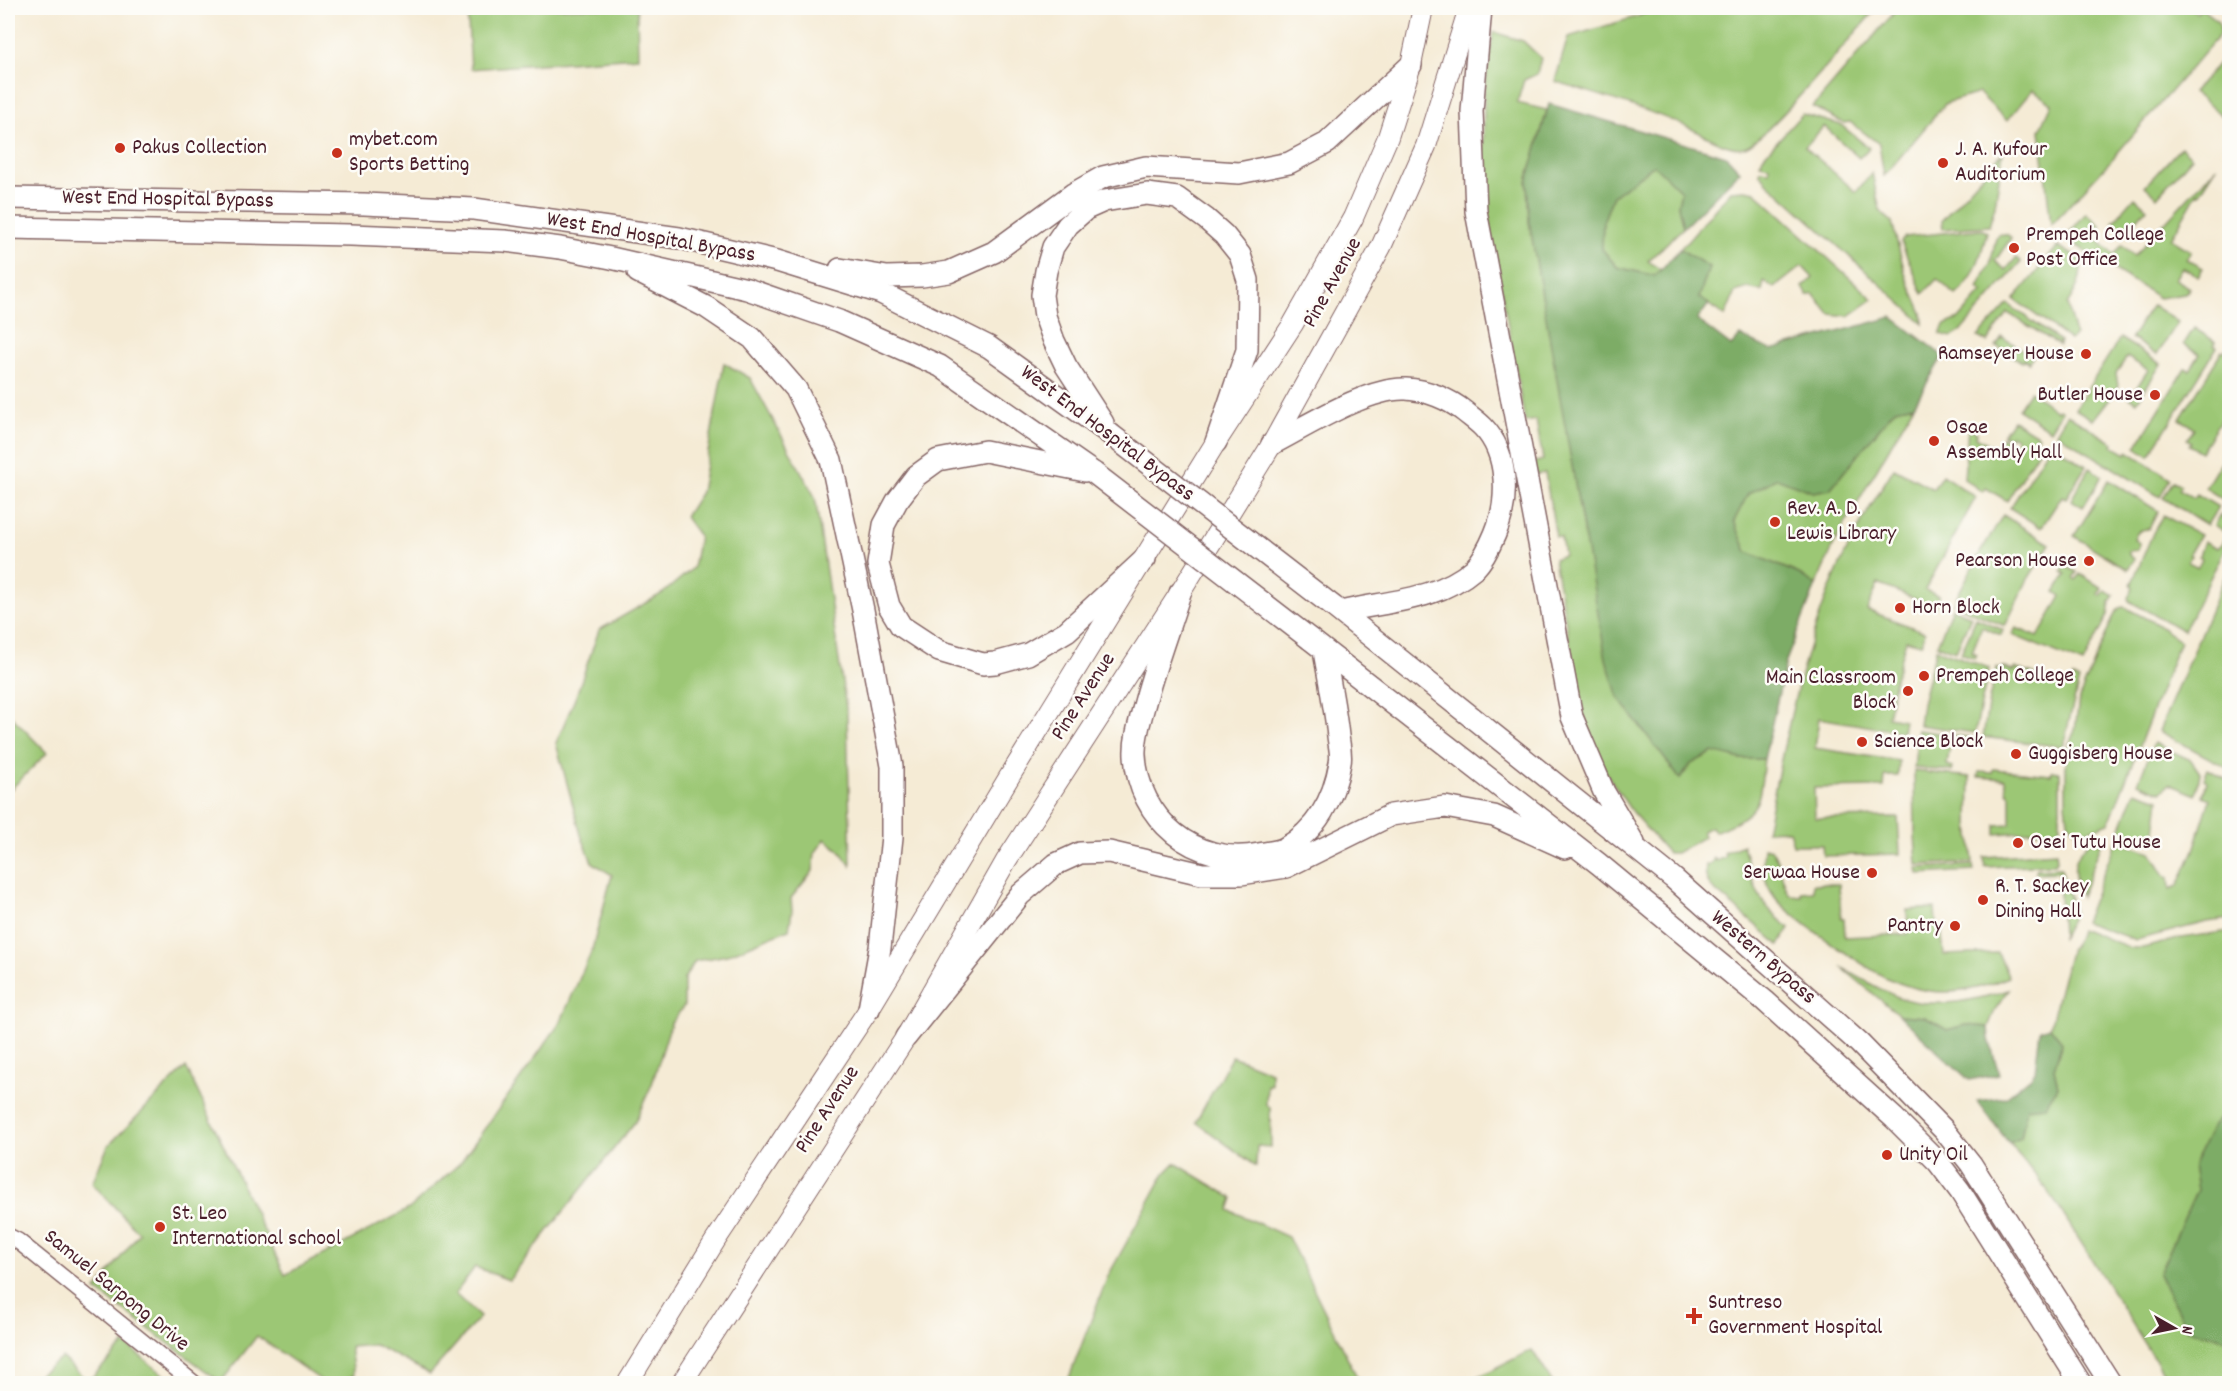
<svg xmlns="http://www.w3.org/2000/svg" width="2237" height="1391" viewBox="0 0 2237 1391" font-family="Dekko,sans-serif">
  <rect width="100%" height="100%" fill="#fdfcf7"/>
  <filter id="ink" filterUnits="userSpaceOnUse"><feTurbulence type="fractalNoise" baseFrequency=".0167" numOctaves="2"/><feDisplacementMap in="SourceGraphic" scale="12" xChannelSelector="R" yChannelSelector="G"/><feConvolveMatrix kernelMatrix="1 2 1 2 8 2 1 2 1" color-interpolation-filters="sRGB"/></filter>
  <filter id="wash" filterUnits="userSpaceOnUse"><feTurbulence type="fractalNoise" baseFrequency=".008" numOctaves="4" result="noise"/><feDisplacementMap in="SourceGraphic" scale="24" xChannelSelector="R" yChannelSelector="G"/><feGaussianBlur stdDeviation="1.35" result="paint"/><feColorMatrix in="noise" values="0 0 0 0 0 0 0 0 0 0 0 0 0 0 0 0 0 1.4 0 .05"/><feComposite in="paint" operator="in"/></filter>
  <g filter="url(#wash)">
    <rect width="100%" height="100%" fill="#f5ebd5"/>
    <path fill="#9cc774" stroke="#737350" stroke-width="1.5" d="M467 8H637L638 57 471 69Z
      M1657 8H1877C1857 30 1765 141 1745 147 1730 151 1711 138 1698 132 1652 110 1603 97 1555 81L1568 37 1639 16Z
      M1898 8H2191L2197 13 2201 8C2210 15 2223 21 2220 34L2114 157 2051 225 2040 130 2052 104 2032 90 2007 121 1979 93 1946 103 1884 176 1879 144 1850 122 1843 123 1813 107Z
      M1493 32 1523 41 1541 58 1537 74 1524 80 1517 103 1547 110 1527 182 1529 221 1562 405 1584 536 1632 715 1680 779 1691 764 1713 752 1741 759H1764C1762 772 1762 790 1757 802 1751 817 1727 827 1714 832L1711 827 1702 831 1704 837 1676 853H1668L1632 812 1596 758 1583 715 1554 559 1564 555 1561 537H1556L1545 473 1534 475 1532 463 1543 460 1536 420 1525 422 1483 186 1484 94Z
      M2229 51V113L2225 118 2193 92Z
      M1802 114 1841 125 1869 148 1859 158 1824 126 1805 147 1856 192 1872 173 1880 211 1892 222 1906 277 1922 313 1923 323 1767 182 1760 174V170L1769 171V166L1760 164 1763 157Z
      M2181 147 2192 157 2157 197 2145 186Z
      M2003 152 1995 206 1989 226 1943 229 1942 220Z
      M1655 165 1681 191 1678 205 1683 228 1648 261 1661 270 1655 276 1617 267 1602 249 1603 222 1613 196Z
      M2217 166 2199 194 2197 193 2171 239 2191 251 2186 259 2203 268 2198 276 2182 267 2175 279 2190 288 2185 294 2159 298 2065 238 2086 213 2101 226 2093 236 2114 255 2122 245 2134 256Z
      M1745 190 1755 192 1873 299 1849 316 1830 314 1813 294 1808 296 1803 287 1813 278 1802 266 1774 288 1764 281 1762 291 1748 288 1735 292 1725 316 1699 298 1709 267 1680 249 1731 191Z
      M2135 197 2147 208 2125 233 2113 222Z
      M1980 229 1987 232C1981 255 1975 279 1956 295L1937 279 1923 294 1901 242 1905 237Z
      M2000 234 2008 235 2011 238 1995 261 2006 270 2016 258 2021 262 1960 332 1952 337 1940 334 1944 325 1959 319 1982 292 1978 288 1990 264 1996 238Z
      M2058 246 2081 260C2082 279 2077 289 2067 304L2075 335 2070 340 2014 299Z
      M2008 304 2060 341 2059 345 2008 313 1987 342 1978 337Z
      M2152 305 2178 322 2157 355 2131 338Z
      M2194 328 2216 342 2214 345 2217 347 2149 456 2136 447 2185 368 2190 370 2200 354 2184 344Z
      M2002 337 2033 356 2029 362 2024 359 2022 362 1996 346Z
      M2120 338 2161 364 2137 402 2130 398 2148 370 2127 357 2116 373 2118 386 2114 393 2093 420 2075 409Z
      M2226 349 2229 351V406L2201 452 2189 445 2191 442 2187 439 2194 428 2180 419 2222 351 2224 352Z
      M724 363 750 378 815 497 847 715 851 866 839 850 825 839 815 853 813 871 791 898 792 911 789 929 727 955 695 961 684 979V1006L671 1023 652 1084 635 1122 509 1280 475 1267 455 1294 480 1317 430 1374 375 1345 350 1347 354 1375 341 1383H325L257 1336 221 1382 96 1290 139 1233 92 1183 108 1146 186 1067 285 1275 409 1209 460 1163 560 1023 592 950 612 875 592 862 581 835 556 743 576 696 599 630 663 593 693 568 699 536 685 517 701 492Z
      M2030 391 2057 411 2059 409 2062 411 2050 430 2018 409Z
      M1914 405 1837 538 1816 585 1799 574 1747 552 1734 521 1748 494 1777 478 1813 492 1830 489 1895 409Z
      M2067 414 2110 441 2114 443 2112 446 2126 454 2128 451 2170 478 2160 497 2056 433Z
      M2013 420 2039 436 2035 442 2041 446 2007 501 1986 488 1983 492 1964 479 1968 427 1977 433 1976 437 1995 448 2002 437 2007 441 2006 444 2012 448 2017 439 2011 435 2009 438 2003 435Z
      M2051 443 2086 466 2066 498 2062 496 2041 528 2010 508Z
      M2229 449V503L2205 488Z
      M1894 468 1933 489 1942 475 1976 497 1925 590 1939 596 1935 607 1878 584 1867 610 1925 632 1921 644 1906 640 1895 679 1888 717 1904 720 1902 732 1819 718 1815 748 1899 761 1898 776H1885L1884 787 1814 788 1815 818 1898 817 1900 854 1823 856 1822 845H1793L1789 830 1766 831C1784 746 1800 657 1835 576 1851 538 1872 503 1894 468Z
      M2089 468 2102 476 2083 507 2071 500Z
      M2109 480 2158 511 2149 529C2141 529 2137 531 2134 539L2139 543 2138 550 2129 551V555L2134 559 2128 570 2074 536Z
      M2173 481 2181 485 2179 489 2194 498 2197 494 2218 507 2207 525 2163 498Z
      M2220 514C2228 522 2230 529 2229 540L2184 631 2129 601 2128 598 2133 587 2131 585 2153 533 2163 515 2200 535 2189 554 2191 555 2188 562 2198 567 2202 558 2199 556 2204 541 2217 548 2223 542 2226 533 2214 525Z
      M2003 515 2050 544 2028 579 2005 626 1953 604 1981 551Z
      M2065 566 2077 572 2073 578 2076 580 2080 574 2102 588 2098 594 2101 596 2105 590 2114 595 2110 602 2108 615 2083 664 2012 635 2016 628 2038 637 2061 596 2055 592 2066 574 2062 572Z
      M2228 569 2229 570 2228 758 2229 769 2159 731Z
      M2124 607 2155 623 2180 641 2109 823 2090 830 2078 832 2068 822 2066 803V767L2069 744 2075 730 2079 698 2115 613 2120 608Z
      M1952 608 1971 616 1956 651 1937 645Z
      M1976 618 2003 630 2001 635 1982 627 1972 652 1977 654 1975 658 1961 653Z
      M1936 649 1989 668 1975 733 1919 725 1922 703Z
      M2002 667 2013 671 2015 668 2068 686 2073 677 2079 680 2063 747 1983 737 1989 699 1997 668 2001 670Z
      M8 713 47 753 8 792Z
      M1918 730 1974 738V742L1951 739 1947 765 1953 767 1952 771 1914 768Z
      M2154 743 2191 760 2200 773 2196 795 2169 784 2161 792 2138 783Z
      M1993 769 2051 775 2052 771 2060 772V829L1996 834V825L2010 824V795L2007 792 2005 779 1978 777 1979 772 1992 773Z
      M2208 769 2229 781V919L2207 922 2136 940 2084 922 2116 841 2151 852 2164 874 2169 878 2170 889 2178 886 2194 850 2210 799 2203 796 2207 781 2204 779Z
      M1914 771 1970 777 1969 825 1973 862 1917 865 1915 836Z
      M2135 791 2159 799 2154 841 2120 830Z
      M2091 841 2102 842 2081 897C2072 875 2070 857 2091 841Z
      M1743 845C1754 884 1755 903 1790 928L1779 945 1710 886C1705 878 1705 873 1706 865L1711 864 1714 858 1716 861 1725 857 1724 853Z
      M1764 848 1772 850C1782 866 1780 879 1790 895L1801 896V892L1813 891V884H1839L1841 918H1844L1845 937 1908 934 1907 910 1935 908 1936 926 1941 927 1944 955 1998 953 2009 977C1985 987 1955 995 1929 991 1915 989 1901 984 1889 979 1867 969 1787 915 1774 896 1763 881 1762 865 1764 848Z
      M2056 852 2057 861 2055 864 1985 867 1984 857Z
      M1973 865 1974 871 1918 874 1917 868Z
      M2061 868 2074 913 2062 937 2059 872 2036 873V869Z
      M2080 930H2085L2131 948H2143L2182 938 2229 931V1108L2212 1127 2193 1165 2197 1190 2159 1274 2187 1329 2229 1340V1383H2170L2049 1192 2009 1143 2021 1138 2027 1108 2058 1087 2054 1069 2062 1042 2050 1027 2071 948 2077 940Z
      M1841 967C1861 978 1882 992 1904 999 1939 1009 1976 1000 2009 990L1996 1008 1988 1027 1965 1025 1947 1030 1925 1017 1899 1015Z
      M1232 1056 1271 1072V1085H1267L1266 1105 1270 1107 1271 1147 1257 1146 1256 1166 1196 1122Z
      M1175 1163 1233 1198 1229 1210 1288 1237 1360 1383H1067L1108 1276 1165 1173Z
      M125 1344 163 1374 154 1383H27L62 1358 88 1381Z
      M1532 1350 1553 1383H1466Z"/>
    <path fill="#7dac66" stroke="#646648" stroke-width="1.5" d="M1549 104 1726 156 1740 171 1683 228 1678 205 1681 191 1654 165 1613 196 1603 222 1602 249 1617 267 1655 276 1680 249 1709 267 1699 298 1709 304 1697 320 1731 346 1740 336 1771 350 1892 317 1943 356 1914 405 1895 409 1830 489 1813 492 1777 478 1748 494 1734 521 1747 552 1799 574 1816 585 1786 661 1764 759H1741L1713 752 1691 764 1680 779 1618 697 1606 659 1529 221 1527 182Z
      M1899 1015 1925 1017 1947 1030 1965 1025 1988 1027 1989 1039 1999 1074 1969 1080Z
      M2050 1027 2062 1042 2054 1069 2058 1087 2045 1106 2027 1108 2021 1138 2009 1143 1977 1101 2006 1097 2031 1077 2035 1072 2040 1030Z
      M2229 1108V1340L2187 1329 2159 1274 2197 1190 2193 1165 2212 1127Z"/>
  </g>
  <g filter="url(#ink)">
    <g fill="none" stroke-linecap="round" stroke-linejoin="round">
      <defs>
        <path id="tertiary" d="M8 1236 18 1241 195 1384"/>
        <path id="primary" d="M627 1384 715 1241 869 1009 1008 779 1216 442 1293 324 1353 218 1388 137 1411 65 1423 8
          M681 1384 906 1037 1006 861 1180 593 1272 444 1381 247 1426 146 1469 8"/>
        <path id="trunk" d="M1481 8 1472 111 1476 211 1572 717 1604 792 1634 843
          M8 198 364 204 474 209 679 238 777 261 881 293 989 347 1110 434
          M8 228 351 235 505 241 560 248 611 258 747 289 839 321 940 366 1094 473
          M840 269 887 277 922 276 949 272 994 252 1073 194 1103 177 1146 167 1239 173 1289 163 1327 143 1411 65
          M638 272 706 307 752 338 796 389 831 460 863 610 892 766V837L880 948 869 1009
          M1103 423 1066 366 1054 341 1045 316 1042 295 1046 271 1053 247 1068 225 1086 209 1104 201 1147 194 1177 198 1206 219 1224 235 1240 255 1248 280 1247 350 1216 442
          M1272 444C1307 426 1368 387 1406 389 1427 390 1449 399 1465 412 1471 417 1477 421 1483 427 1509 454 1509 501 1495 534 1490 546 1484 559 1474 569 1437 601 1386 601 1341 612
          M1085 471 985 451 938 460 916 476 897 501 884 525 878 564 889 606 901 626 939 651 983 664 995 663 1028 654 1067 631 1145 559
          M1180 593C1168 631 1154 668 1144 706 1140 721 1134 739 1135 755 1138 819 1195 867 1259 854 1267 852 1278 852 1285 848 1317 830 1334 798 1340 763 1342 755 1339 745 1338 736 1335 708 1329 680 1324 651
          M1334 607 1673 878 1859 1043 1944 1130 1971 1164 2111 1384
          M1310 639 1599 864 1765 1001 1894 1118 1938 1162 1960 1191 2081 1384
          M906 1037 1020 895 1056 864 1080 853 1109 852 1202 874H1241L1286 867 1391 815 1445 807 1494 816 1565 848"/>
      </defs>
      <use href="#tertiary" stroke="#866666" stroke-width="18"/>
      <use href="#primary" stroke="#866666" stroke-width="22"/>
      <use href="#trunk" stroke="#866666" stroke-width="24"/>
      <use href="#tertiary" stroke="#fff" stroke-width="15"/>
      <use href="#primary" stroke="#fff" stroke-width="20"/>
      <use href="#trunk" stroke="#fff" stroke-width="21"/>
      <defs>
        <path id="trunk-bridge" d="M1110 434 1334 607
          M1094 473 1310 639"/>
      </defs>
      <use href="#trunk-bridge" stroke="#866666" stroke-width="24" stroke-linecap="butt"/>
      <use href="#trunk-bridge" stroke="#fff" stroke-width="21"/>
    </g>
  </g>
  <g fill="#c8321e" stroke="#fdfcf7" stroke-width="2">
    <circle cx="120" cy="148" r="6"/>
    <circle cx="337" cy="153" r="6"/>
    <circle cx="1943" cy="163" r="6"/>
    <circle cx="2014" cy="248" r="6"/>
    <circle cx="2086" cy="354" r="6"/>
    <circle cx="2155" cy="395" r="6"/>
    <circle cx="1934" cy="441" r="6"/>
    <circle cx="1775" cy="522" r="6"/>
    <circle cx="2089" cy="561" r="6"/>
    <circle cx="1900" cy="608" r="6"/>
    <circle cx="1924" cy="676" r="6"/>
    <circle cx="1908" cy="691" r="6"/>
    <circle cx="1862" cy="742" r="6"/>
    <circle cx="2016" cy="754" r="6"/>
    <circle cx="2018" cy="843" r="6"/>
    <circle cx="1872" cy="873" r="6"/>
    <circle cx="1983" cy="900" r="6"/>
    <circle cx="1955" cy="926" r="6"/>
    <circle cx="1887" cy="1155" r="6"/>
    <circle cx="160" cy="1227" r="6"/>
    <path d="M1691 1307h6v6h6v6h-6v6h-6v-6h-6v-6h6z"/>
  </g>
  <g text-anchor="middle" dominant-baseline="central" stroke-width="5" stroke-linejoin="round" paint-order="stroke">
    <g font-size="22" fill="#4a1f2b" stroke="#fdfcf7" text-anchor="start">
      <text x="349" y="140">mybet.com<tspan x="349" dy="25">Sports Betting</tspan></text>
      <text x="132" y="148">Pakus Collection</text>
      <text x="1955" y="150">J. A. Kufour<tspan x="1955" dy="25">Auditorium</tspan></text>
      <text x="2026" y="235">Prempeh College<tspan x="2026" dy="25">Post Office</tspan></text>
      <text x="2074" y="354" text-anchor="end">Ramseyer House</text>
      <text x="2143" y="395" text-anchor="end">Butler House</text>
      <text x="1946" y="428">Osae<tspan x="1946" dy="25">Assembly Hall</tspan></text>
      <text x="1787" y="509">Rev. A. D.<tspan x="1787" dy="25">Lewis Library</tspan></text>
      <text x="2077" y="561" text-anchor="end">Pearson House</text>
      <text x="1912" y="608">Horn Block</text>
      <text x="1936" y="676">Prempeh College</text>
      <text x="1896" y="678" text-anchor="end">Main Classroom<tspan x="1896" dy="25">Block</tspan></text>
      <text x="1874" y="742">Science Block</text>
      <text x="2028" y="754">Guggisberg House</text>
      <text x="2030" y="843">Osei Tutu House</text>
      <text x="1860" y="873" text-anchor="end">Serwaa House</text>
      <text x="1995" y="887">R. T. Sackey<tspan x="1995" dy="25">Dining Hall</tspan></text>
      <text x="1943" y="926" text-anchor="end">Pantry</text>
      <text x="1899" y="1155">Unity Oil</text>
      <text x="172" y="1214">St. Leo<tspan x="172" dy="25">International school</tspan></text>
      <text x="1708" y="1303">Suntreso<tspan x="1708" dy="25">Government Hospital</tspan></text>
    </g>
    <g font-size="22" fill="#4a1f2b" stroke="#fdfcf7">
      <text transform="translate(168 200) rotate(1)">West End Hospital Bypass</text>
      <text transform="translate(651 238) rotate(10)">West End Hospital Bypass</text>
      <text transform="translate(1333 283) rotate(-61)">Pine Avenue</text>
      <text transform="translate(1107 434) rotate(37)">West End Hospital Bypass</text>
      <text transform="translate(1084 697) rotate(-57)">Pine Avenue</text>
      <text transform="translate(1763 958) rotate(41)">Western Bypass</text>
      <text transform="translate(828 1110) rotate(-57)">Pine Avenue</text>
      <text transform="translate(116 1291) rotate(39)">Samuel Sarpong Drive</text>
    </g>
  </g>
  <rect width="2237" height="1391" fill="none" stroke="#fdfcf7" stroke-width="30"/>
  <g transform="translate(2174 1328) rotate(99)" stroke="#fdfcf7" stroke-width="4.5" paint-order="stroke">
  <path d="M0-4.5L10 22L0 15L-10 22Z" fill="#4a1f2b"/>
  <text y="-9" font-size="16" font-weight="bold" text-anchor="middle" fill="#4a1f2b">N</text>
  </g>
</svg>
